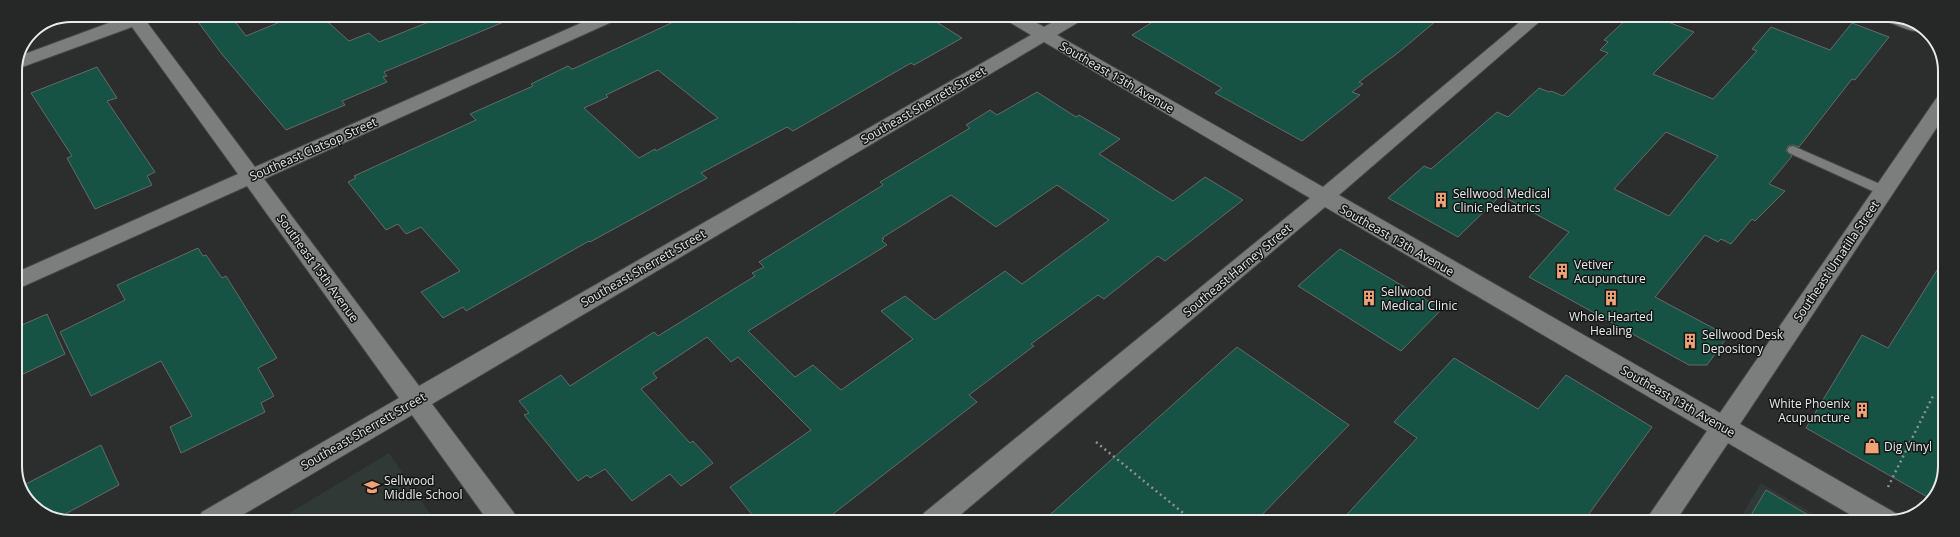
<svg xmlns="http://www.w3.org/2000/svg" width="1960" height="537" viewBox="0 0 1960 537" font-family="'Open Sans',sans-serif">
  <rect width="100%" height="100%" fill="#2c2e2d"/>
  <path fill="#303936" d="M389 453 435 521 278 520Z
    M1761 483 1827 522H1738Z"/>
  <path fill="#165344" stroke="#666968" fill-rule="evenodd" d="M193 15H230L246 36 297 15H320L349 41 369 33 379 42 446 15 518 16 384 72 387 76 383 77 387 82 342 101 345 105 286 130 221 53Z
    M686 16H776L786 22 793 19 799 23 814 16H927L962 38 914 65 911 63 793 131 787 127 701 173 707 178 590 242 589 241 466 311 463 307 443 318 421 292 460 271 421 227 406 234 398 224 386 230 348 182 356 178 354 176 476 120 470 114 533 86 531 84 568 66 572 69 575 68ZM658 70 718 118 656 151 655 149 639 158 584 108 608 97 606 95Z
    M1162 16H1442L1399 52 1359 82 1363 84 1352 92 1360 95 1302 141 1215 93 1222 88 1132 35Z
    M1629 17H1655L1694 32 1653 74 1713 99 1757 51 1752 49 1771 27 1830 50 1852 23 1889 37 1855 80 1852 79 1799 147 1793 145 1788 146 1786 151 1792 156 1769 184 1785 191 1755 221 1752 219 1731 244 1721 239 1718 242 1705 235 1655 297 1728 336 1707 365H1689L1529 277 1569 232 1506 198 1500 196 1458 237 1388 198 1424 166 1431 169 1497 112 1508 117 1539 88 1549 92 1551 91 1563 96 1608 53 1600 50 1608 42 1604 40ZM1666 132 1718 156 1669 216 1614 189Z
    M97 67 117 98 107 101 155 172 147 176 152 185 95 209 67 158 72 156 31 93Z
    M1037 92 1076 117 1079 115 1120 139 1099 154 1173 201 1205 177 1243 200 1165 261 1158 256 1104 299 1098 295 1031 344 1034 346 969 395 977 402 824 521H757L730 487 811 430 738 357 731 362 707 337 653 373 657 378 641 389 690 443 693 441 713 463 681 486 670 474 632 501 605 469 590 478 587 475 578 481 524 415 529 413 519 401 561 375 570 386 654 332 658 336 755 276 752 273 764 267 759 262 883 185 880 182 970 128 966 125 990 110 997 115ZM1057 185 1109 220 1022 284 1005 271 935 320 905 296 881 311 913 339 841 390 813 365 795 377 748 331 887 245 882 241 884 239 882 238 951 195 996 227Z
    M198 248 203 256 206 255 222 278 226 276 277 358 258 368 274 396 261 403 265 412 181 453 170 427 192 416 161 361 91 396 60 332 125 300 117 285Z
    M1340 249 1442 309 1401 351 1298 286Z
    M1944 259 1943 480 1931 499 1806 428 1862 335 1888 348Z
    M47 314 65 354 15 378V328Z
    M1237 347 1349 425 1256 521H1043Z
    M1454 358 1538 409 1566 375 1652 427 1583 522 1341 521 1417 438 1394 422Z
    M101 445 119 485 56 519 29 503 22 486Z
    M1766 490 1820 522H1747Z"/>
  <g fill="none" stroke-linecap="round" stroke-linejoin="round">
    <defs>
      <path id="lane" d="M1793 146 1889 188 1891 191 1889 194H1879L1789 153 1787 150 1789 147Z"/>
      <path id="street" d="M123 15H155L153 19 146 21 255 167 597 16H618L616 20 264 179 419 386 1031 35 1006 20 1003 16H1024L1044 27 1064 16H1085L1082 20 1057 35 1323 187 1527 16H1546L1339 195 1720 413 1938 96 1945 94V115L1740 424 1897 514 1899 519 1889 522H1863L1728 443 1675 522H1647L1650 514 1707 431 1325 207 953 521H921L924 513 1310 198 1044 42 432 404 514 513 517 521H488L412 415 234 520H198L202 512 399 398 247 186 15 290V273L238 174 132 27 25 66 17 67 22 55 125 17Z
        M1883 17H1903L1926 31C1913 34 1898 25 1886 21Z"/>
    </defs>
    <use href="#lane" stroke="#474949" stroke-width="2"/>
    <use href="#street" stroke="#474949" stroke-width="2"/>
    <path stroke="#8f9190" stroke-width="2.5" stroke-dasharray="2 3.5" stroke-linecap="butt" d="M1096 442 1193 521
      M1888 487 1934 394"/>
    <use href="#lane" fill="#7b7e7d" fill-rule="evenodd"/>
    <use href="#street" fill="#7b7e7d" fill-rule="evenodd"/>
  </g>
  <defs>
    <symbol id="building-bare" viewBox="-9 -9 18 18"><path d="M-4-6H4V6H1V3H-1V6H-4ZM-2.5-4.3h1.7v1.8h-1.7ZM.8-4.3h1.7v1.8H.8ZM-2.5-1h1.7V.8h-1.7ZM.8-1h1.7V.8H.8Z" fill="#efa377" stroke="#151616" stroke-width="2.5" paint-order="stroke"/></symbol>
    <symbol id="shop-bare" viewBox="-9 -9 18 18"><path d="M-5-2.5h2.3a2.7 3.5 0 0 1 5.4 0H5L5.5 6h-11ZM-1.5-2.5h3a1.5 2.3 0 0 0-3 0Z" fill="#efa377" stroke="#151616" stroke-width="2.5" paint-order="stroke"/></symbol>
    <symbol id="school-bare" viewBox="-9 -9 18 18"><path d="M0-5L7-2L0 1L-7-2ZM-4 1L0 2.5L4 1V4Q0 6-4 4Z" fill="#efa377" stroke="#151616" stroke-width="2.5" paint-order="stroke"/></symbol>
  </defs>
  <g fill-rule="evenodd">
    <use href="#building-bare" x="1430" y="189" width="22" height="22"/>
    <use href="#building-bare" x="1551" y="260" width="22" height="22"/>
    <use href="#building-bare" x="1358" y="287" width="22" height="22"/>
    <use href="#building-bare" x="1600" y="287" width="22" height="22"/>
    <use href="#building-bare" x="1679" y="330" width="22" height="22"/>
    <use href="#building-bare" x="1851" y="399" width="22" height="22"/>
    <use href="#shop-bare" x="1861" y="435" width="22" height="22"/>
    <use href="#school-bare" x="361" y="476" width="22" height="22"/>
  </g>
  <g text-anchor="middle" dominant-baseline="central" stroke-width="3" stroke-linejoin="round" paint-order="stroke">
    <g font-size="12" fill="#e8eae9" stroke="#151616">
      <text transform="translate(1117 77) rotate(30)">Southeast 13th Avenue</text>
      <text transform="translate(923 105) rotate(-30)">Southeast Sherrett Street</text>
      <text transform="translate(313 149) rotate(-24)">Southeast Clatsop Street</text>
      <text transform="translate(1397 240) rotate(30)">Southeast 13th Avenue</text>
      <text transform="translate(1836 261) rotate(-56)">Southeast Umatilla Street</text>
      <text transform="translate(318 268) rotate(54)">Southeast 15th Avenue</text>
      <text transform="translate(643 268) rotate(-30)">Southeast Sherrett Street</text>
      <text transform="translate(1237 270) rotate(-40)">Southeast Harney Street</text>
      <text transform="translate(1678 401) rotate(30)">Southeast 13th Avenue</text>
      <text transform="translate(363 431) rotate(-30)">Southeast Sherrett Street</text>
    </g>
    <g font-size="12" fill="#e8eae9" stroke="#151616" text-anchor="start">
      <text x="1453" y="193">Sellwood Medical<tspan x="1453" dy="14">Clinic Pediatrics</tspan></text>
      <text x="1574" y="264">Vetiver<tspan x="1574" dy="14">Acupuncture</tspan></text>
      <text x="1381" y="291">Sellwood<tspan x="1381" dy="14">Medical Clinic</tspan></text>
      <text x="1611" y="316" text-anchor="middle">Whole Hearted<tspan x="1611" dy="14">Healing</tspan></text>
      <text x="1702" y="334">Sellwood Desk<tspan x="1702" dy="14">Depository</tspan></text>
      <text x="1850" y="403" text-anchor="end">White Phoenix<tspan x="1850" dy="14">Acupuncture</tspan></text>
      <text x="1884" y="446">Dig Vinyl</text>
      <text x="384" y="480">Sellwood<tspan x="384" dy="14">Middle School</tspan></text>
    </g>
  </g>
  <path d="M0 0H1960V537H0ZM71 22H1889A49 49 0 0 1 1938 71V466A49 49 0 0 1 1889 515H71A49 49 0 0 1 22 466V71A49 49 0 0 1 71 22Z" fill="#262727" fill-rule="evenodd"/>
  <path fill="none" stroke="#e8eae9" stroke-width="2" d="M71 22H1889A49 49 0 0 1 1938 71V466A49 49 0 0 1 1889 515H71A49 49 0 0 1 22 466V71A49 49 0 0 1 71 22Z"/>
</svg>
